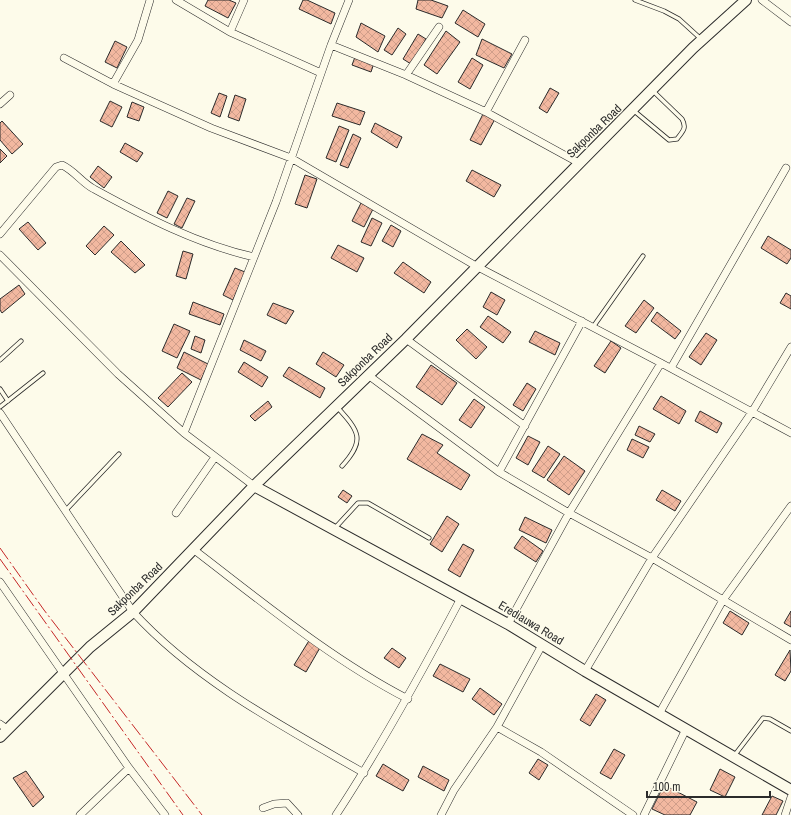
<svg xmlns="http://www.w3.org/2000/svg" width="791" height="815" viewBox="0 0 791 815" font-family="'Archivo Narrow',sans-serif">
  <defs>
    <pattern id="building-cross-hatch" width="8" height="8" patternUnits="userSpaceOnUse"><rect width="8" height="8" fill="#f2b8a0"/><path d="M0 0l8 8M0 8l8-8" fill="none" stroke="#d09e8a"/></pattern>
  </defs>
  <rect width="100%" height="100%" fill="#fdfbea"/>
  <path fill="url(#building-cross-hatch)" stroke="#2b2b2b" d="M208 0H229L236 3 228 18 205 6Z
    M303 0H307L335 13 331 24 299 9Z
    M418 0H431L448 6 442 18 416 9Z
    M463 10 485 24 478 37 455 23Z
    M361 23 385 36 378 52 356 37Z
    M398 28 406 34 392 55 384 50Z
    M446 31 460 42 437 74 424 65Z
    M418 34 426 39 411 64 403 59Z
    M482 39 512 54 504 68 476 55Z
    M115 41 127 47 117 68 105 62Z
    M355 57 374 63 371 72 352 65Z
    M472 58 483 65 470 89 458 82Z
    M550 88 559 93 547 113 539 108Z
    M219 93 227 96 220 117 211 113Z
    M235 95 246 99 239 121 228 117Z
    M110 101 122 107 112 127 100 121Z
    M132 102 144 107 139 121 127 117Z
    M337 103 365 112 360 125 332 116Z
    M483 114 495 119 481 145 470 140Z
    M2 121 23 144 12 154 0 140V123Z
    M375 123 402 137 397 148 371 132Z
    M339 126 349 130 336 162 326 158Z
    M353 134 361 138 348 168 340 165Z
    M125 143 143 153 137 162 120 152Z
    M0 149 7 156 0 163Z
    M98 166 112 177 104 188 90 177Z
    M472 170 501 185 494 197 466 181Z
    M305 175 317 179 307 208 295 204Z
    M168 191 178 196 167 218 157 213Z
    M187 198 195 201 182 228 174 224Z
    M361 203 373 209 364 227 352 221Z
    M372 218 382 223 371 246 361 242Z
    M28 222 46 243 38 250 19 229Z
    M391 225 401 231 393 247 382 241Z
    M104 226 114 235 95 255 86 246Z
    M768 236 791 250V258L787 264 761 248Z
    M121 241 145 265 135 273 111 252Z
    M338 245 364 258 357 272 331 258Z
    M183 251 193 254 186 279 176 276Z
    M403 262 431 282 424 293 394 273Z
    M235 268 245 272 233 300 223 295Z
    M19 285 25 294 2 313 0 310V299Z
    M491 292 505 300 497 315 483 307Z
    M786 293 791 296V309L780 303Z
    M644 300 654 308 636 333 625 326Z
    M193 302 224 314 220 325 189 314Z
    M273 303 294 311 286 324 267 315Z
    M657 312 681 331 675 339 651 321Z
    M488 316 511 332 503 343 480 327Z
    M174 324 190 331 177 358 162 351Z
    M467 329 487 347 476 359 456 340Z
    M535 331 560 343 555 355 529 342Z
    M706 333 717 340 701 365 689 357Z
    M195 336 205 340 201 353 191 349Z
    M244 340 266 351 261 361 240 350Z
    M611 341 621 348 605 373 594 366Z
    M184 352 208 364 201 380 177 368Z
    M323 352 344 365 336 377 316 364Z
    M244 362 268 377 262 387 238 372Z
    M431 365 457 383 442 405 416 387Z
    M289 367 325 388 320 398 283 376Z
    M182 373 192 382 168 407 158 398Z
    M527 383 536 389 523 411 513 405Z
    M661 396 686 411 679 424 653 409Z
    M474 399 485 407 471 428 459 420Z
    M268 401 272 407 255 421 250 416Z
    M700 411 722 423 717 433 695 421Z
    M639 426 655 434 650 442 635 435Z
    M422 434 443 445 437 453 470 475 461 490 407 459Z
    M528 436 540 442 528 465 516 458Z
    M632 439 649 447 643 458 627 450Z
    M548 446 560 454 544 478 532 471Z
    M564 456 585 471 569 495 547 480Z
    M343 490 352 496 347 503 338 497Z
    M662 490 681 501 675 511 656 500Z
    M447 516 459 524 442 552 430 544Z
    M525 517 552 530 546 543 519 530Z
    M522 536 543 551 536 562 514 548Z
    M463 544 474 550 460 577 448 570Z
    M730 611 749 623 742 635 723 623Z
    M791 611V627L784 623Z
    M310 639 321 646 306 672 294 665Z
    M392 648 406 658 399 668 384 658Z
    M790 650 791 671 785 681 775 675Z
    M440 664 470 679 463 692 433 676Z
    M480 688 502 704 494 715 472 699Z
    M596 694 606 700 590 726 580 720Z
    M614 749 625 755 611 779 600 773Z
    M538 759 548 765 539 780 529 773Z
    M383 764 409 780 403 791 376 776Z
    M423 766 449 780 444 791 418 777Z
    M720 769 735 777 725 797 710 790Z
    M26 771 44 797 33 807 13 778Z
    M664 785 697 802 690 815H665L652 809Z
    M772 796 783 801 776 815H762Z"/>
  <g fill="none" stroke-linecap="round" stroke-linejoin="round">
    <defs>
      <path id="lane" d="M635 0 664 11 679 19 701 39
        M633 110 669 140 677 139C683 131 687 128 682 119L653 91
        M593 327 643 256
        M0 360 21 341
        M0 389 8 401
        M0 407 43 373
        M337 407C359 431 366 440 342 466
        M66 510 119 454
        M335 528 358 503H368L429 538
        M734 756 763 718 770 719 791 731"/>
      <path id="street" d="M176 0 230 32 321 73
        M762 0 791 22
        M230 32 244 0
        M331 45 406 75 486 112 579 163
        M64 58 113 84 211 128 291 158 476 266 661 363 791 433
        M406 75 439 27
        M113 84 138 40 150 0
        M0 104 10 95
        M486 112 525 40
        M0 234 56 167 62 165C75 171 82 183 94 189 145 217 197 244 254 257
        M0 255 118 374 184 433
        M406 339 525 426
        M671 368 786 168
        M368 375 499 472 569 513 652 558 791 640
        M0 413 133 612C196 681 284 727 364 773
        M499 472 582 321
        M254 486 184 433 276 202 331 45 349 0
        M176 513 215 457
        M193 549C261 601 332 660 408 699
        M0 582 129 768 165 815
        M508 624 569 513 661 363
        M585 671 652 558 752 412 791 347
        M659 714 723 600 791 506
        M0 724 7 729
        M497 727 541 752 633 815
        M263 808 274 804 287 803 298 815
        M80 815 129 768
        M336 815C382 745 422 672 461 598
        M441 815 454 790 497 727 542 645
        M644 815 686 729
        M785 815 791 797"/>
      <path id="secondary" d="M254 486 508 624 585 671 791 790
        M0 737 90 647 133 612 254 486 406 339 693 48 746 0"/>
    </defs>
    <use href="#lane" stroke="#2b2b2b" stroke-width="5"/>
    <use href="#street" stroke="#2b2b2b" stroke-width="8"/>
    <use href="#secondary" stroke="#2b2b2b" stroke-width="12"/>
    <use href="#lane" stroke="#fdfbea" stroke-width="3.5"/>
    <use href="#street" stroke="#fdfbea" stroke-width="7"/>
    <use href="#secondary" stroke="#fdfbea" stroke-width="10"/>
    <path stroke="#c62828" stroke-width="1" stroke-dasharray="14 3 2 3" stroke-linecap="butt" d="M0 548 44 610 202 815
      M0 559 183 815"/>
  </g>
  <g text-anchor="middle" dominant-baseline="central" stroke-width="3" stroke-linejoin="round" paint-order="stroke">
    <g font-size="12" fill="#2b2b2b" stroke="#fdfbea">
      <text transform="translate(594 131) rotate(-44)">Sakponba Road</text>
      <text transform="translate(365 360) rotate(-44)">Sakponba Road</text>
      <text transform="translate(135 589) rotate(-44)">Sakponba Road</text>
      <text transform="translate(531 623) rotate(31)">Erediauwa Road</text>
    </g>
  </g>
  <path d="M647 791v6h123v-6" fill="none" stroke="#2b2b2b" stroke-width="2"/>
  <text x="653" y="791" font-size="12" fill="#2b2b2b" stroke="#fdfbea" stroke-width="3" paint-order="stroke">100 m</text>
</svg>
